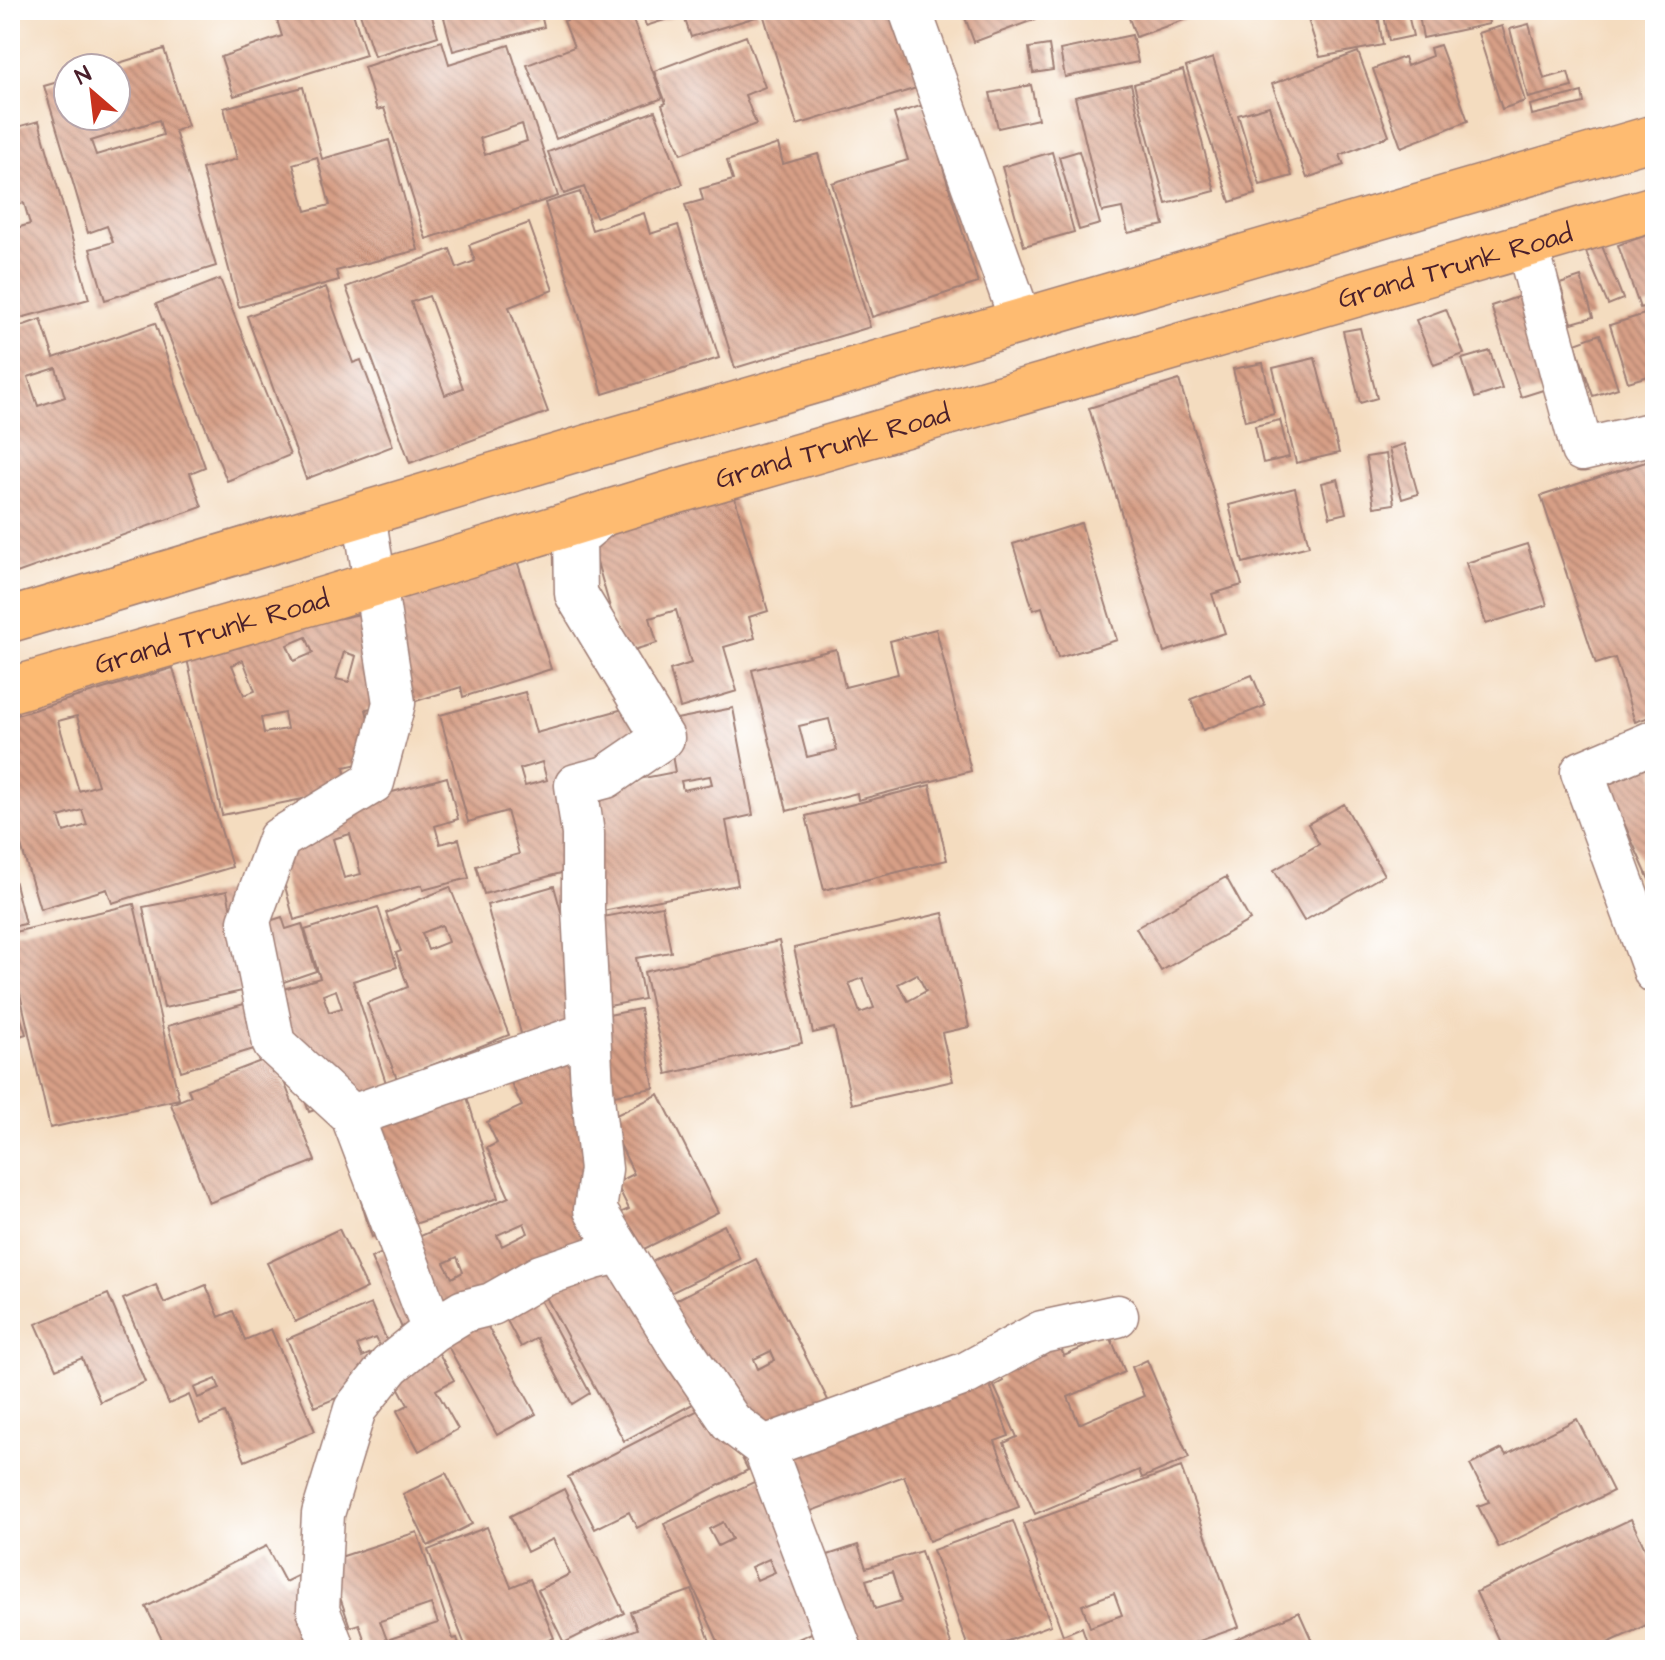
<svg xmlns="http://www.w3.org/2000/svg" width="1665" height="1660" viewBox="0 0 1665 1660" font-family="'Architects Daughter',sans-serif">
  <defs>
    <pattern id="water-waves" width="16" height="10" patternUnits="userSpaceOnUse" patternTransform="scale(2)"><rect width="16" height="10" fill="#4db4cc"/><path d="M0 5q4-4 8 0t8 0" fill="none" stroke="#4292a6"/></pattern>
    <pattern id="building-back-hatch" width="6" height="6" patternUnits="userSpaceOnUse" patternTransform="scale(2)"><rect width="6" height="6" fill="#d79f86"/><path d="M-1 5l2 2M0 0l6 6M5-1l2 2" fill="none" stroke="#b0816e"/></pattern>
  </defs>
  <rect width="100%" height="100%" fill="#fff"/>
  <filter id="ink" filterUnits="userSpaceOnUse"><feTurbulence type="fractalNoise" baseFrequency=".0125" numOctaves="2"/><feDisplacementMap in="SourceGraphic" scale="16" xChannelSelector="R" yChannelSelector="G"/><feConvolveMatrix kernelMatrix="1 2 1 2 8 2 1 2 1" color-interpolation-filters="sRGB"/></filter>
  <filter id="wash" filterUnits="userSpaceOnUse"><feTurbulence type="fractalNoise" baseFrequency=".006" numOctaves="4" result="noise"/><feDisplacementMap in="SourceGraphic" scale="32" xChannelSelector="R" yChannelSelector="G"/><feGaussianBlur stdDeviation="1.8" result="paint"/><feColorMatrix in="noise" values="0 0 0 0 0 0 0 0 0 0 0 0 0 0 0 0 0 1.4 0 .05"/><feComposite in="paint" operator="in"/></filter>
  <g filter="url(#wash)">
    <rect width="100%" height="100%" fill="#f4dcbf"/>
    <path fill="url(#water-waves)" stroke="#4c6a7c" stroke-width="2" d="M1493 10H1534V15L1494 18Z"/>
    <g id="blocks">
      <path fill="url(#building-back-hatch)" fill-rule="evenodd" d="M308 10H352L366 55 234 96 221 57 282 36 277 20Z
        M359 10H430L438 36 374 56Z
        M442 10H540L544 27 453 51Z
        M593 10H629L663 98 556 139 527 65 574 47 564 21Z
        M641 10H757L759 16 691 37 683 14 646 26Z
        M762 10H896L920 87 797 125Z
        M970 10H1032L1036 19 974 42 963 12Z
        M1126 10H1212L1136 37Z
        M1305 10H1377L1383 45 1320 57Z
        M1383 10H1407L1413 36 1389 41Z
        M1418 10H1487L1489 24 1423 38Z
        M1529 24 1544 79 1568 72 1572 87 1528 98 1510 29Z
        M1502 26 1525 101 1502 109 1478 33Z
        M1132 35 1138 62 1065 77 1060 50Z
        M746 36 765 87 745 95 756 124 681 154 662 105 666 103 654 71Z
        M442 41 449 64 509 45 558 196 426 239 384 108 377 110 364 67ZM522 124 527 141 485 155 480 138Z
        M1049 45 1053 70 1033 73 1029 48Z
        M1440 45 1468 121 1401 147 1373 69 1404 57 1407 66 1432 56 1430 48Z
        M164 49 188 126 175 131 216 266 105 300 90 249 113 242 107 226 88 233 44 86 68 79V116H116V68L106 67ZM159 120 163 135 96 155 91 141Z
        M1358 52 1389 136 1340 155 1344 165 1307 178 1272 84Z
        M1213 58 1256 194 1230 202 1186 67Z
        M1183 70 1215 191 1166 204 1134 84Z
        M1131 84 1164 225 1128 233 1122 208 1102 212 1075 97Z
        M1031 85 1038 119 998 128 990 93Z
        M303 87 322 159 389 140 418 250 336 271 339 280 239 307 202 169 237 159 224 108ZM317 157 330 205 306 211 293 164Z
        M1582 92 1584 103 1532 115 1530 105Z
        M924 105 978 283 872 317 832 183 908 160 894 114Z
        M1269 106 1292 176 1260 185 1238 115Z
        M655 111 683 184 596 217 584 187 564 194 548 152Z
        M39 121 89 299 10 321V230L30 224 24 203 10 207V129Z
        M778 144 783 164 818 154 870 327 735 368 685 205 703 200 700 189 733 180 727 161Z
        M1079 151 1100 224 1079 230 1059 157Z
        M1052 152 1074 232 1024 246 1002 167Z
        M580 192 592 230 644 213 650 234 678 225 719 358 603 394 545 203Z
        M529 223 553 290 509 307 548 412 410 463 346 287 450 249 457 268 475 261 469 245ZM429 296 463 388 445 395 411 302Z
        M1653 233 1655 303 1640 308 1618 245Z
        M1602 246 1623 299 1608 305 1586 252Z
        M1581 277 1593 317 1572 323 1560 284Z
        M220 279 290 455 227 481 156 304Z
        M326 287 353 363 361 360 393 446 306 479 247 316Z
        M1532 292 1562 384 1521 397 1491 306Z
        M1446 309 1464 354 1434 365 1416 320Z
        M1651 312 1655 323V374L1628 382 1610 325Z
        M41 319 54 358 155 323 205 467 190 473 202 507 14 574 10 563V330ZM56 368 65 397 38 406 28 377Z
        M1360 328 1377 398 1360 403 1343 331Z
        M1600 334 1618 388 1593 396 1575 343Z
        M1490 351 1502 389 1475 398 1462 359Z
        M1315 358 1339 453 1296 463 1273 368Z
        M1263 363 1274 414 1245 421 1233 369Z
        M1179 380 1242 585 1212 594 1225 633 1164 652 1089 408Z
        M1280 420 1289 457 1263 463 1255 426Z
        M1404 444 1418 494 1402 499 1389 449Z
        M1386 454 1394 504 1374 507 1366 457Z
        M1655 459V715L1635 722 1615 658 1596 664 1541 496Z
        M1338 479 1346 513 1330 517 1322 483Z
        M732 488 768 611 749 617 755 638 724 647 737 691 680 708 670 670 691 663 676 610 650 618 657 643 623 653 588 530Z
        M1295 488 1309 546 1243 563 1229 505Z
        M1081 523 1117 640 1058 658 1042 607 1033 610 1013 544Z
        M1527 544 1547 605 1486 624 1466 563Z
        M515 554 551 669 463 697 461 687 413 702 379 595Z
        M375 611 394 704 366 709 376 760 344 767 348 790 222 815 185 650ZM306 637 313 653 294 661 287 645ZM344 652 356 656 349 682 336 679ZM243 660 255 691 244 695 232 665ZM284 713 287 729 264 733 261 718Z
        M936 629 971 771 858 800 857 793 787 811 752 670 836 649 845 687 898 674 890 641ZM829 719 837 750 807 757 799 726Z
        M173 668 232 867 112 903 107 889 40 909 10 809V717ZM77 716 98 785 79 791 58 721ZM82 810 87 825 64 832 59 817Z
        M1252 675 1265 706 1203 730 1191 699Z
        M525 692 536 733 627 708 640 757 559 780 583 867 484 894 476 866 519 854 507 811 468 822 440 715ZM542 762 547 780 525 786 520 769Z
        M733 708 753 815 726 821 738 885 597 912 582 790 675 772 666 721ZM710 776 712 784 683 790 681 781Z
        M1655 764V893L1607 785Z
        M447 777 458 819 435 826 440 844 459 839 469 878 423 890 422 885 294 920 269 826ZM350 834 361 874 344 878 333 839Z
        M930 785 947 860 824 890 806 816Z
        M1344 804 1384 875 1304 921 1274 870 1319 844 1308 824Z
        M10 863 25 924 10 927Z
        M1226 877 1250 920 1161 971 1136 928Z
        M554 886 591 1022 523 1041 487 905Z
        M450 887 509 1035 397 1079 367 1003 408 987 396 953 401 951 386 913ZM442 925 448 942 428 950 422 933Z
        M227 891 247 990 164 1008 143 907Z
        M134 904 179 1099 50 1128 10 949V933Z
        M662 906 671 952 636 958 644 999 599 1008 587 920Z
        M378 907 397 967 353 981 387 1086 309 1112 267 994 320 978 305 930ZM336 990 342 1008 329 1012 323 995Z
        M943 913 969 1027 942 1033 953 1081 852 1104 834 1028 813 1033 794 948ZM917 974 926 991 908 1001 898 984ZM863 978 874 1008 860 1013 849 983Z
        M282 917 286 929 302 924 316 971 263 989 244 929Z
        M779 941 802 1043 667 1074 644 972Z
        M10 986 26 1034 10 1039Z
        M251 1002 264 1046 181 1071 168 1026Z
        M640 1009 654 1088 602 1097 593 1018Z
        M563 1041 598 1120V1174L577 1183 604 1245 405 1335 371 1258 509 1197 487 1148 497 1143 487 1122 522 1106 504 1068ZM524 1223 528 1233 502 1246 497 1235ZM457 1257 463 1272 452 1278 444 1263Z
        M274 1056 315 1161 209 1203 171 1104 191 1096 188 1089Z
        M463 1084 498 1198 372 1237 337 1123Z
        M659 1094 718 1212 630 1256 611 1217 629 1209 616 1183 634 1174 608 1119Z
        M724 1225 740 1259 654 1301 638 1268Z
        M339 1229 367 1288 295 1322 267 1263Z
        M617 1259 702 1399 624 1441 541 1288Z
        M756 1259 828 1400 756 1438 666 1305ZM771 1351 775 1360 758 1369 754 1359Z
        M156 1285 164 1303 206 1285 219 1317 233 1311 245 1340 271 1329 315 1431 245 1461 225 1413 200 1424 189 1395 169 1404 123 1299ZM216 1379 220 1389 198 1398 194 1388Z
        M108 1294 145 1382 100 1402 82 1358 56 1369 36 1324Z
        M538 1296 590 1393 572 1404 537 1338 521 1347 504 1315Z
        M371 1304 394 1357 365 1386 315 1407 287 1339ZM375 1338 381 1349 362 1357 357 1345Z
        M478 1309 536 1414 497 1435 439 1330Z
        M1055 1335 1064 1356 1110 1336 1125 1372 1068 1397 1079 1424 1144 1396 1132 1367 1147 1360 1189 1458 1142 1478 1139 1470 1035 1514 1004 1443 1017 1437 994 1386 1003 1381 995 1361Z
        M432 1341 454 1380 436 1390 458 1429 419 1451 397 1411 408 1405 388 1368Z
        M987 1377 1009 1436 995 1441 1019 1507 929 1541 904 1476 798 1516 774 1451Z
        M714 1402 748 1470 637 1528 629 1512 595 1529 568 1477Z
        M1577 1419 1613 1491 1499 1548 1478 1506 1489 1502 1470 1465 1502 1449 1506 1455Z
        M1181 1467 1239 1627 1174 1650H1090L1082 1627 1063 1635 1023 1524ZM1114 1593 1122 1615 1090 1627 1082 1605Z
        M446 1473 472 1524 428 1546 403 1494Z
        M771 1474 838 1621 774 1650H722L664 1524ZM723 1522 732 1539 718 1546 709 1529ZM769 1559 775 1572 757 1580 751 1567Z
        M564 1489 624 1613 564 1643 538 1590 570 1574 553 1539 527 1552 510 1516Z
        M1631 1519 1655 1570V1621L1593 1650H1503L1476 1592Z
        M1013 1521 1051 1625 983 1650H969L933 1550Z
        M487 1527 511 1587 530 1579 554 1638 524 1650H467L428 1550Z
        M417 1532 453 1639 457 1638 461 1650H368L359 1624 350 1627 328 1561ZM431 1604 438 1623 387 1640 380 1621Z
        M858 1545 866 1568 921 1551 952 1647 943 1650H846L822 1557ZM892 1572 901 1601 875 1609 866 1580Z
        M266 1546 285 1582 307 1571 320 1650H167L146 1607Z
        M692 1590 713 1650H579L637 1629 630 1612Z
        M1299 1612 1316 1650H1219L1218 1647Z
        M1071 1641 1074 1650H1046V1649Z"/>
    </g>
  </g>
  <g filter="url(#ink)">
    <use href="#blocks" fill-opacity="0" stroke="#9f7e75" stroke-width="2"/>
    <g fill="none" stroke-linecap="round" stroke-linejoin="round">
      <defs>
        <path id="minor" d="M910 10 1021 321
          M1527 245 1582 450 1655 433
          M606 512 575 538 576 594 663 738 606 777 576 785 583 834V908L592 1089 601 1169 595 1210 676 1341 731 1422 764 1447 841 1650
          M364 514 394 703 373 782 279 839 249 921 274 1044 352 1116 433 1330
          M1655 741 1582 772 1655 972
          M352 1116 589 1033
          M764 1447 967 1373 1042 1332 1117 1316
          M334 1650 318 1610 323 1514 355 1409 390 1365 433 1330 464 1311 492 1304 541 1276 594 1258 619 1252"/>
        <g id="trunk">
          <path d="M10 620 591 446 1655 137"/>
          <path id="s1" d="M10 690 321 600 671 493 1655 208"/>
        </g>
      </defs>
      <use href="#minor" stroke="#9f7e75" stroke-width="45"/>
      <use href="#trunk" stroke="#9f7e75" stroke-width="47"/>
      <use href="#minor" stroke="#fff" stroke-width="42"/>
      <use href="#trunk" stroke="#febb71" stroke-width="44"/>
    </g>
  </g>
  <g text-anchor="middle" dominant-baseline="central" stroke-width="6" stroke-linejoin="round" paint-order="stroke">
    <g font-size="28" fill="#4a1f2b" stroke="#fff">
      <text stroke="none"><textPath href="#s1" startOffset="1506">Grand Trunk Road</textPath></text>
      <text stroke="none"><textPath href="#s1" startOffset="858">Grand Trunk Road</textPath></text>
      <text stroke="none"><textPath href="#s1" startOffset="210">Grand Trunk Road</textPath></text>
    </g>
  </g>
  <rect width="1665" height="1660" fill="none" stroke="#fff" stroke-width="40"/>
  <g transform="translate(92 92) rotate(332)"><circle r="38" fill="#ffffff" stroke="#b7a5aa" stroke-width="2"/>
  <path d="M0-6L14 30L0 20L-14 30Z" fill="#c8321e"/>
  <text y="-12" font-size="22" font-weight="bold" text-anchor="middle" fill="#4a1f2b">N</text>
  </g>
</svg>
